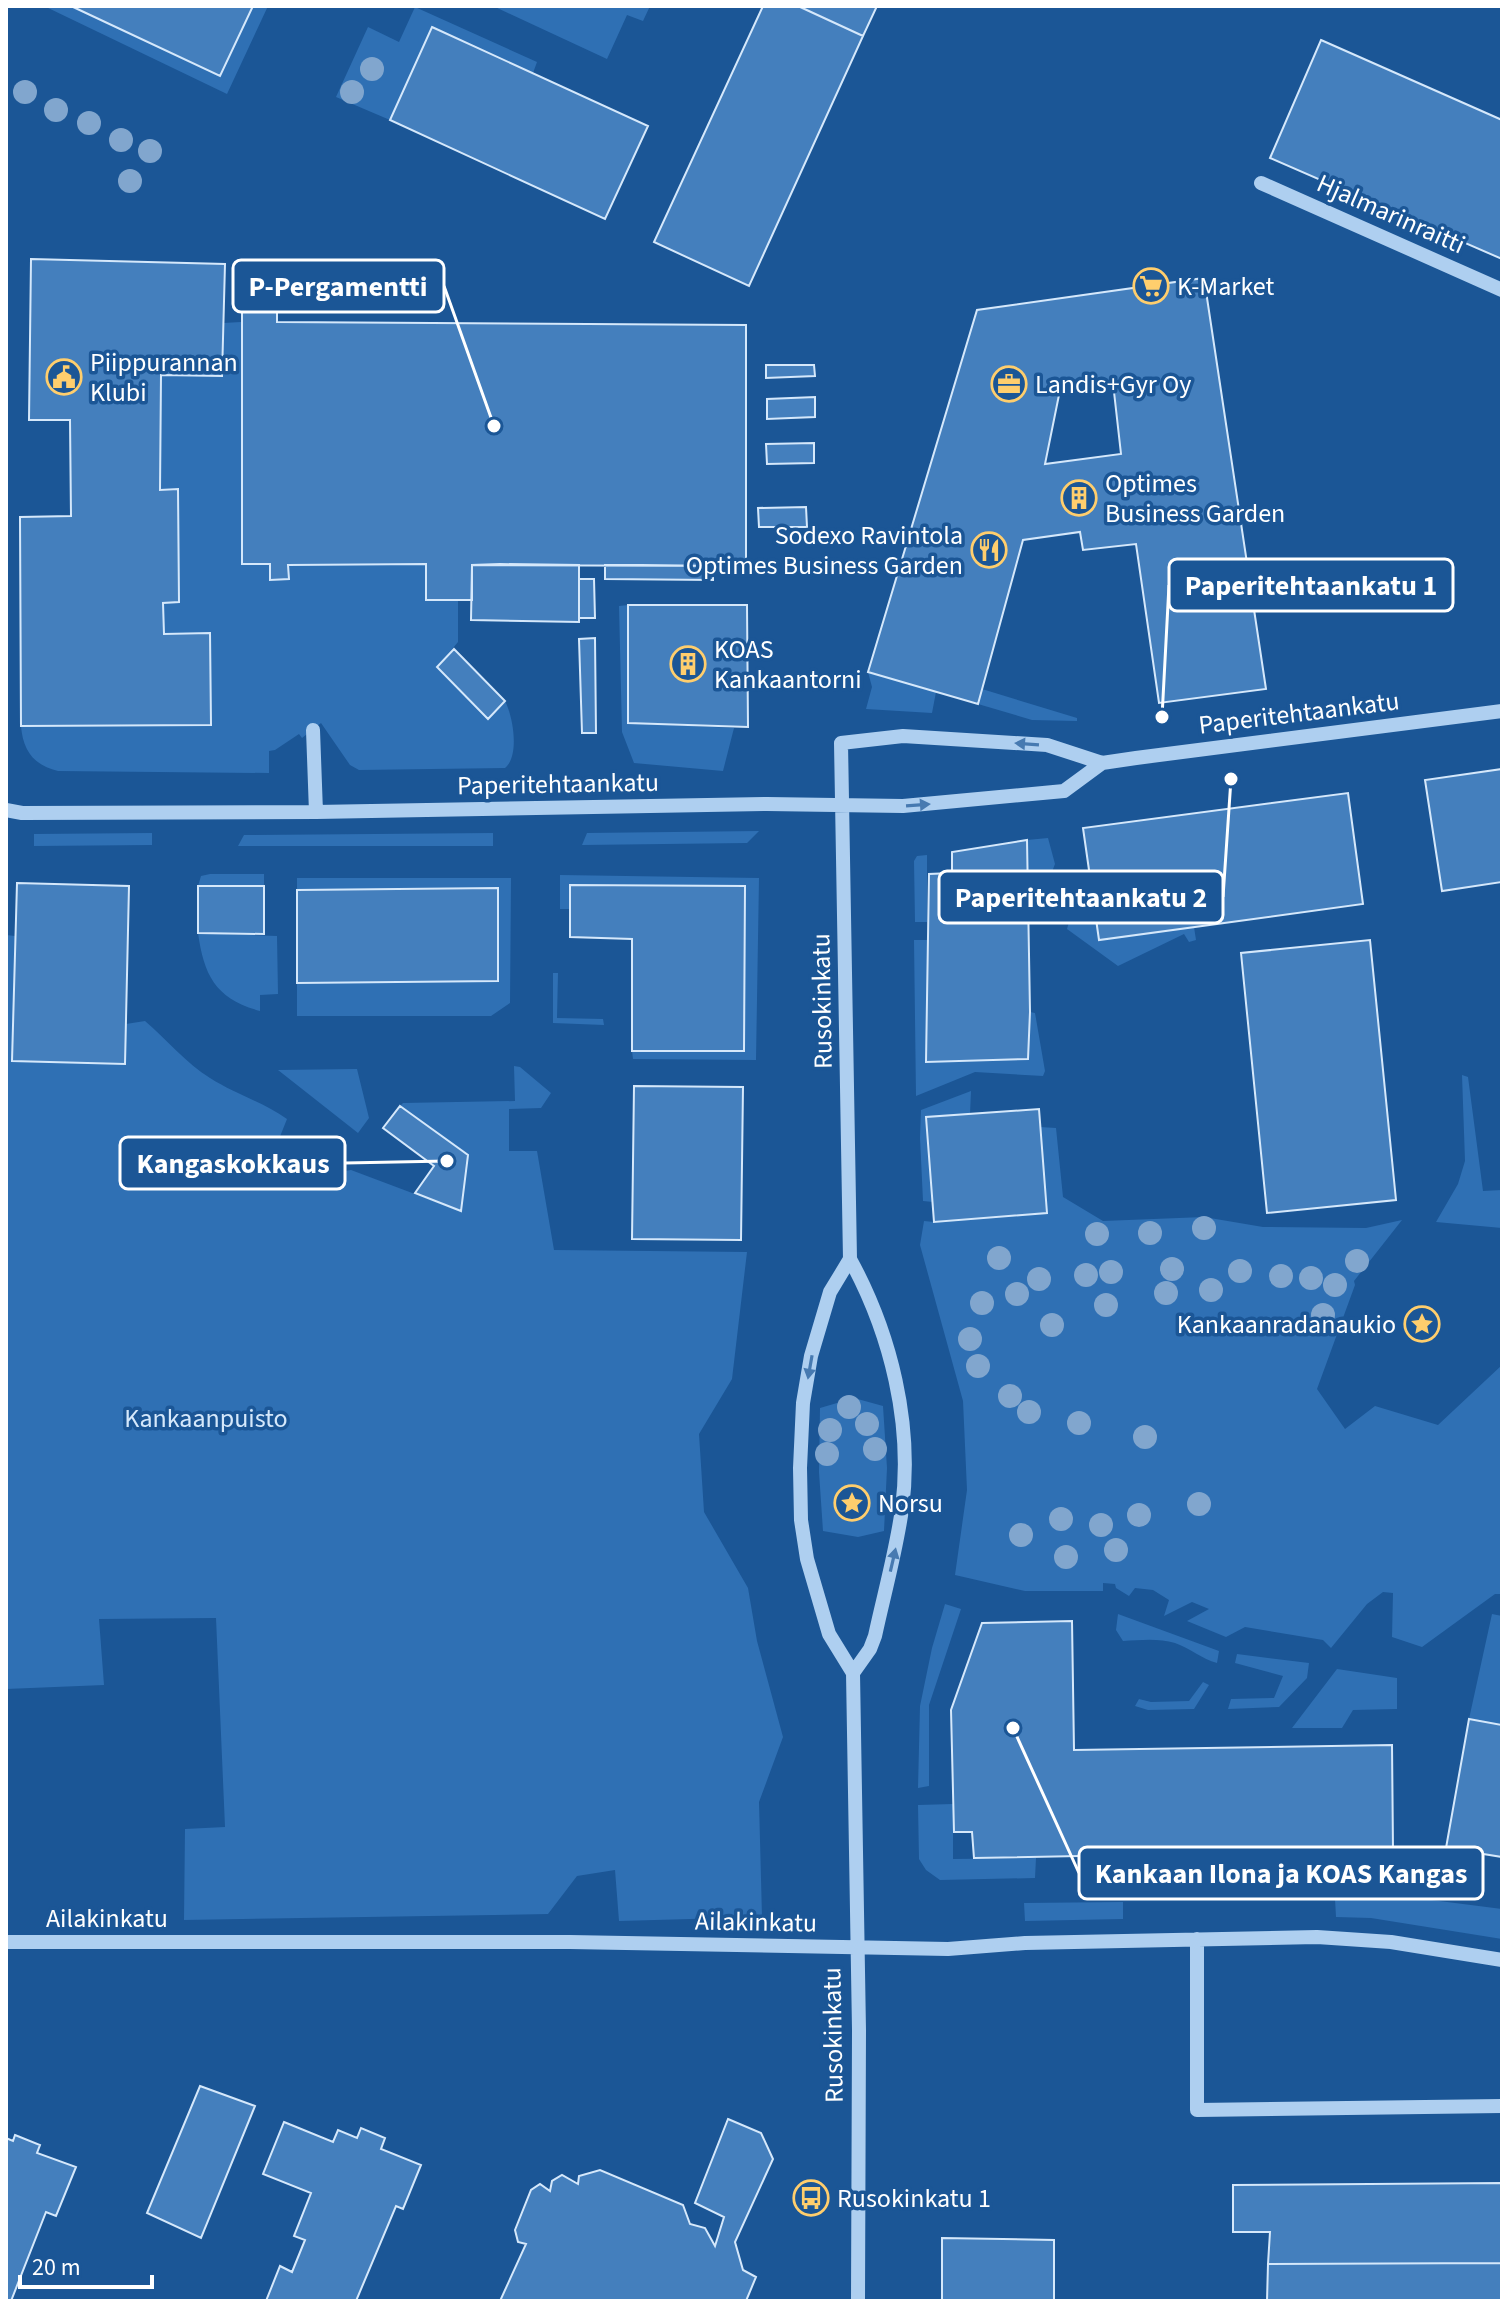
<svg xmlns="http://www.w3.org/2000/svg" width="1508" height="2307" viewBox="0 0 1508 2307" font-family="'Source Sans 3',sans-serif">
  <rect width="100%" height="100%" fill="#1b5696"/>
  <path fill="#2f70b4" d="M44 6H71L220 75 253 6H268L227 94Z
    M493 6H650L643 21 627 15 607 59Z
    M415 7 537 62 533 73 433 28 390 120 336 97 368 27 399 42Z
    M241 322 242 564H270L271 580 288 579V565L426 564V600H458V642L437 667 489 718 505 701C513 716 520 756 505 768L359 770 350 765 321 723 302 738 299 734 275 750 269 751V773L58 771C33 765 23 750 21 726L211 724 210 633 164 634 163 603 179 601 178 490H160L161 375 222 376 223 323Z
    M628 605 629 723 734 728 723 771 634 763 622 732 619 606Z
    M868 672 936 692 932 713 866 709 872 687Z
    M982 689 1077 718V721L1032 720 978 704Z
    M759 831 747 843 582 845 587 833Z
    M152 833V845L34 846V834Z
    M493 833V846H238L244 835Z
    M1048 838 1055 864 1039 905 1028 910 1027 840Z
    M927 855V922H915L914 861 917 856Z
    M210 874H264V886H198L201 876Z
    M560 875 759 878 756 1060 633 1059 632 1051H744L745 887 571 885 570 909H560Z
    M297 878H511L510 1003 491 1016H297V983L498 981 497 888 297 890Z
    M1093 898 1099 940 1194 927 1196 940 1189 942 1184 934 1118 966 1067 929 1075 901Z
    M198 933 277 936 278 994 260 995V1011C216 999 204 976 198 933Z
    M6 935 15 936 12 1061 125 1064 126 1024 145 1021C166 1039 187 1064 210 1078 235 1094 263 1102 287 1119L269 1164 301 1178 351 1170 460 1211 468 1155 400 1106 403 1103 515 1101 514 1066 520 1067 551 1093 541 1108 509 1109V1151H537L554 1250 747 1252 732 1379 699 1434 704 1512 748 1588 757 1641 783 1737 759 1802 762 1917 619 1921 615 1870 577 1876 548 1914 184 1920 185 1829 225 1827 216 1618 99 1619 104 1685 6 1689Z
    M914 940H928L926 1062 1027 1059 1030 1012 1035 1013 1045 1071 1043 1076 975 1072 916 1096Z
    M553 973H558L557 1018 603 1019 604 1025 553 1023Z
    M357 1069 369 1118 358 1133 278 1070Z
    M1462 1075 1468 1077 1483 1191 1502 1190V1228L1436 1222 1458 1184 1465 1161Z
    M971 1091 970 1114 926 1117 933 1202 923 1201 920 1138 921 1110Z
    M1040 1127 1056 1128 1063 1197 1103 1221 1204 1217 1263 1227 1366 1228 1402 1220 1354 1281 1355 1285 1317 1389 1345 1429 1375 1406 1438 1425 1502 1365V1594H1495L1422 1647 1392 1637 1393 1593 1383 1592 1367 1604 1331 1648 1323 1640 1245 1627 1226 1637 1187 1621 1209 1609 1192 1602 1164 1616 1169 1600 1153 1590 1135 1588 1129 1596 1116 1588 1115 1584 1103 1583V1591H1025L955 1575 967 1490 963 1401 920 1245 924 1221 934 1222Z
    M854 1398 883 1406 887 1468 884 1531 858 1537 823 1531 819 1472 820 1408Z
    M945 1604 961 1609 929 1705V1786L918 1788 920 1706 932 1648Z
    M1118 1614 1219 1651 1217 1663C1202 1659 1190 1648 1175 1643 1159 1638 1140 1640 1123 1641L1116 1630Z
    M1492 1614 1502 1616V1725L1469 1719Z
    M1237 1654 1309 1663 1307 1678 1279 1707 1228 1709 1231 1699 1274 1698 1283 1676 1235 1663Z
    M1337 1669 1397 1678V1709L1353 1710 1342 1728H1292Z
    M1203 1682 1209 1685 1194 1709 1148 1710 1135 1706 1139 1699 1151 1702 1189 1701Z
    M953 1804V1859L1036 1858 1035 1878 940 1880 926 1870 919 1859 918 1805Z
    M1408 1897 1502 1909V1939L1371 1918 1336 1917 1335 1899Z
    M1123 1902V1919L1025 1921 1024 1903Z"/>
  <path fill="#447fbd" stroke="#d5e8fb" stroke-width="2" fill-rule="evenodd" d="M71 6H253L220 76Z
    M763 6H798L863 36 749 286 654 242Z
    M798 6H877L863 36Z
    M432 27 648 126 605 219 390 120Z
    M1321 40 1502 120V259L1270 158Z
    M31 259 225 264 222 376 161 375 160 490 178 489 179 602 163 603 164 634 210 633 211 725 21 726 20 517 71 516 70 420H29Z
    M1204 278 1266 689 1159 703 1136 544 1083 550 1080 532 1023 540 978 704 868 672 977 310ZM1113 383 1121 454 1045 464 1060 390Z
    M277 287V322L746 325V566L472 565V600H426V564L288 565 289 579 270 580V564H242V288Z
    M766 365H814L815 376 766 378Z
    M815 397V417L767 419V399Z
    M814 443V463L767 464 766 444Z
    M806 507 807 527H759L758 508Z
    M500 564 579 565V622L471 620 472 565Z
    M605 565 713 566V580L605 579Z
    M579 579H594L595 618H579Z
    M628 605H747L748 727 628 723Z
    M595 638 596 733H582L579 639Z
    M454 649 505 701 488 719 437 667Z
    M1502 769V882L1442 891 1425 780Z
    M1348 793 1363 904 1099 940 1083 828Z
    M1027 840 1030 1012 1028 1059 926 1062 929 874 952 873V852Z
    M17 883 129 886 125 1064 12 1061Z
    M570 885 745 886 744 1051H632V939L570 937Z
    M198 886H264V934L198 933Z
    M498 888V981L297 983V890Z
    M1370 940 1396 1200 1267 1213 1241 953Z
    M634 1086 743 1087 741 1240 632 1239Z
    M400 1106 468 1155 461 1211 415 1193 434 1166 383 1128Z
    M1039 1109 1047 1213 934 1222 926 1117Z
    M1072 1621 1074 1750 1392 1745 1393 1850 974 1858 972 1832H954L951 1710 982 1623Z
    M1469 1719 1502 1725V1857L1446 1848Z
    M200 2086 255 2106 201 2238 147 2213Z
    M728 2119 761 2133 773 2159 735 2242 743 2270 756 2277 746 2301H500L526 2244 518 2242 515 2230 531 2190 540 2184 550 2191 552 2181 562 2175 578 2184 579 2176 600 2170 683 2205 690 2224 705 2228 715 2246 724 2217 695 2203Z
    M284 2122 333 2142 338 2130 357 2138 361 2128 385 2138 381 2149 421 2165 403 2209 396 2206 356 2301H266L280 2266 292 2272 305 2240 294 2236 311 2193 263 2174Z
    M15 2135 40 2145 37 2153 76 2167 56 2216 46 2212 11 2301H6V2138L13 2141Z
    M1502 2183V2263L1268 2264 1270 2232H1233V2185Z
    M942 2238 1054 2240V2301H942Z
    M1502 2263V2301H1267L1268 2264Z"/>
  <g fill="none" stroke-linecap="round" stroke-linejoin="round">
    <path stroke="#aecff0" stroke-width="14" d="M1261 183 1502 290
      M313 730 316 812
      M6 810 22 813 316 812 767 804 903 806 1064 791 1102 763 1136 758 1502 711
      M850 1259 830 1292 811 1356 803 1403 800 1468 801 1520 807 1559 829 1634 853 1673 859 2030 858 2301
      M853 1673 870 1649 875 1636C884 1594 896 1552 902 1509 913 1424 891 1334 850 1259L841 743 903 736 1047 745 1102 763
      M1197 1939V2110L1502 2106
      M6 1942H570L948 1949 1025 1943 1317 1937 1391 1942 1502 1960"/>
  </g>
  <g fill="#81a6ce">
    <circle cx="372" cy="69" r="12"/>
    <circle cx="25" cy="92" r="12"/>
    <circle cx="352" cy="92" r="12"/>
    <circle cx="56" cy="110" r="12"/>
    <circle cx="89" cy="123" r="12"/>
    <circle cx="121" cy="140" r="12"/>
    <circle cx="150" cy="151" r="12"/>
    <circle cx="130" cy="181" r="12"/>
    <circle cx="1204" cy="1228" r="12"/>
    <circle cx="1150" cy="1233" r="12"/>
    <circle cx="1097" cy="1234" r="12"/>
    <circle cx="999" cy="1258" r="12"/>
    <circle cx="1357" cy="1261" r="12"/>
    <circle cx="1172" cy="1269" r="12"/>
    <circle cx="1240" cy="1271" r="12"/>
    <circle cx="1111" cy="1272" r="12"/>
    <circle cx="1086" cy="1275" r="12"/>
    <circle cx="1281" cy="1276" r="12"/>
    <circle cx="1311" cy="1278" r="12"/>
    <circle cx="1039" cy="1279" r="12"/>
    <circle cx="1335" cy="1285" r="12"/>
    <circle cx="1211" cy="1290" r="12"/>
    <circle cx="1166" cy="1293" r="12"/>
    <circle cx="1017" cy="1294" r="12"/>
    <circle cx="982" cy="1303" r="12"/>
    <circle cx="1106" cy="1305" r="12"/>
    <circle cx="1323" cy="1315" r="12"/>
    <circle cx="1052" cy="1325" r="12"/>
    <circle cx="970" cy="1339" r="12"/>
    <circle cx="978" cy="1366" r="12"/>
    <circle cx="1010" cy="1396" r="12"/>
    <circle cx="849" cy="1407" r="12"/>
    <circle cx="1029" cy="1412" r="12"/>
    <circle cx="1079" cy="1423" r="12"/>
    <circle cx="867" cy="1424" r="12"/>
    <circle cx="830" cy="1430" r="12"/>
    <circle cx="1145" cy="1437" r="12"/>
    <circle cx="875" cy="1449" r="12"/>
    <circle cx="827" cy="1454" r="12"/>
    <circle cx="1199" cy="1504" r="12"/>
    <circle cx="1139" cy="1515" r="12"/>
    <circle cx="1061" cy="1519" r="12"/>
    <circle cx="1101" cy="1525" r="12"/>
    <circle cx="1021" cy="1535" r="12"/>
    <circle cx="1116" cy="1550" r="12"/>
    <circle cx="1066" cy="1557" r="12"/>
  </g>
  <defs><path id="oneway-solid" d="M-6-.8H1V-3.2L6.5 0L1 3.2V.8H-6Z" transform="scale(2)"/></defs>
  <g fill="#477ab1">
    <use href="#oneway-solid" transform="translate(1027 744) rotate(-176)"/>
    <use href="#oneway-solid" transform="translate(918 805) rotate(-4)"/>
    <use href="#oneway-solid" transform="translate(810 1367) rotate(100)"/>
    <use href="#oneway-solid" transform="translate(893 1560) rotate(-77)"/>
  </g>
  <defs>
    <symbol id="supermarket-ring" viewBox="-11 -11 22 22"><circle r="9.5" fill="#1b5696" stroke="#ffce6d" stroke-width="1.5"/><path d="M-6-5.5h2.5l.6 2H6L4.5 2H-2.5L-4.4-4H-6ZM-1.5 3.2a1.3 1.3 0 1 0 .1 0ZM3 3.2a1.3 1.3 0 1 0 .1 0Z" fill="#ffce6d"/></symbol>
    <symbol id="civic-ring" viewBox="-11 -11 22 22"><circle r="9.5" fill="#1b5696" stroke="#ffce6d" stroke-width="1.5"/><path d="M-.6-6.5H3V-4.5H.6V-3L4-1V1h2V6H-6V1h2V-1L-.6-3ZM-1.2 2.5V6h2.4V2.5Z" fill="#ffce6d"/></symbol>
    <symbol id="office-ring" viewBox="-11 -11 22 22"><circle r="9.5" fill="#1b5696" stroke="#ffce6d" stroke-width="1.5"/><path d="M-6-3h4V-5.5h4V-3h4V5H-6ZM-1-4.5V-3h2v-1.5ZM-6 0V1H6V0Z" fill="#ffce6d"/></symbol>
    <symbol id="building-ring" viewBox="-11 -11 22 22"><circle r="9.5" fill="#1b5696" stroke="#ffce6d" stroke-width="1.5"/><path d="M-4-6H4V6H1V3H-1V6H-4ZM-2.5-4.3h1.7v1.8h-1.7ZM.8-4.3h1.7v1.8H.8ZM-2.5-1h1.7V.8h-1.7ZM.8-1h1.7V.8H.8Z" fill="#ffce6d"/></symbol>
    <symbol id="restaurant-ring" viewBox="-11 -11 22 22"><circle r="9.5" fill="#1b5696" stroke="#ffce6d" stroke-width="1.5"/><path d="M-5-6h1v4h1v-4h1v4h1v-4h1v5L-1.5 .5V6h-2V.5L-5-1ZM5-6V6H3V1.5H1.5Q1.5-4 5-6Z" fill="#ffce6d"/></symbol>
    <symbol id="sight-ring" viewBox="-11 -11 22 22"><circle r="9.5" fill="#1b5696" stroke="#ffce6d" stroke-width="1.5"/><path d="M0-6L1.8-2.2L6-1.7L2.9 1.2L3.7 5.4L0 3.3L-3.7 5.4L-2.9 1.2L-6-1.7L-1.8-2.2Z" fill="#ffce6d"/></symbol>
    <symbol id="bus-ring" viewBox="-11 -11 22 22"><circle r="9.5" fill="#1b5696" stroke="#ffce6d" stroke-width="1.5"/><path d="M-5-6H5V4H4V6H2V4H-2V6H-4V4H-5ZM-3.5-4V0h7V-4ZM-3.5 1.2v1.5H-2V1.2ZM2 1.2v1.5H3.5V1.2Z" fill="#ffce6d"/></symbol>
  </defs>
  <g fill-rule="evenodd">
    <use href="#supermarket-ring" x="1131" y="266" width="40" height="40"/>
    <use href="#civic-ring" x="44" y="357" width="40" height="40"/>
    <use href="#office-ring" x="989" y="364" width="40" height="40"/>
    <use href="#building-ring" x="1059" y="478" width="40" height="40"/>
    <use href="#restaurant-ring" x="969" y="530" width="40" height="40"/>
    <use href="#building-ring" x="668" y="644" width="40" height="40"/>
    <use href="#sight-ring" x="1402" y="1304" width="40" height="40"/>
    <use href="#sight-ring" x="832" y="1483" width="40" height="40"/>
    <use href="#bus-ring" x="791" y="2178" width="40" height="40"/>
  </g>
  <g text-anchor="middle" dominant-baseline="central" stroke-width="7" stroke-linejoin="round" paint-order="stroke">
    <g font-size="26" fill="#fff" stroke="#1b5696">
      <text transform="translate(1391 214) rotate(24)">Hjalmarinraitti</text>
      <text transform="translate(1299 713) rotate(-7)">Paperitehtaankatu</text>
      <text transform="translate(558 784) rotate(-1)">Paperitehtaankatu</text>
      <text transform="translate(822 1001) rotate(-91)">Rusokinkatu</text>
      <text x="107" y="1918">Ailakinkatu</text>
      <text transform="translate(756 1922) rotate(1)">Ailakinkatu</text>
      <text transform="translate(833 2035) rotate(-91)">Rusokinkatu</text>
    </g>
    <g font-size="26" fill="#fff" stroke="#1b5696" text-anchor="start">
      <text x="1177" y="286">K-Market</text>
      <text x="90" y="362">Piippurannan<tspan x="90" dy="30">Klubi</tspan></text>
      <text x="1035" y="384">Landis+Gyr Oy</text>
      <text x="1105" y="483">Optimes<tspan x="1105" dy="30">Business Garden</tspan></text>
      <text x="963" y="535" text-anchor="end">Sodexo Ravintola<tspan x="963" dy="30">Optimes Business Garden</tspan></text>
      <text x="714" y="649">KOAS<tspan x="714" dy="30">Kankaantorni</tspan></text>
      <text x="1396" y="1324" text-anchor="end">Kankaanradanaukio</text>
      <text x="878" y="1503">Norsu</text>
      <text x="837" y="2198">Rusokinkatu 1</text>
    </g>
    <g font-size="26" fill="#d5e8fb" stroke="#1b5696">
      <text x="206" y="1418">Kankaanpuisto</text>
    </g>
  </g>
  <path fill="none" stroke="#fff" stroke-width="3" d="M494 426L444 286M1162 717L1169 585M1231 779L1223 897M447 1161L345 1163M1013 1728L1079 1873"/>
  <g fill="#fff" stroke="#1b5696" stroke-width="3">
    <circle cx="494" cy="426" r="8"/>
    <circle cx="1162" cy="717" r="8"/>
    <circle cx="1231" cy="779" r="8"/>
    <circle cx="447" cy="1161" r="8"/>
    <circle cx="1013" cy="1728" r="8"/>
  </g>
  <g fill="#1b5696" stroke="#fff" stroke-width="3">
    <rect x="233" y="260" width="211" height="52" rx="8"/>
    <rect x="1169" y="559" width="284" height="52" rx="8"/>
    <rect x="939" y="871" width="284" height="52" rx="8"/>
    <rect x="120" y="1137" width="225" height="52" rx="8"/>
    <rect x="1079" y="1847" width="404" height="52" rx="8"/>
  </g>
  <g font-size="28" text-anchor="middle" font-weight="bold" fill="#fff">
    <text x="338" y="296">P-Pergamentti</text>
    <text x="1311" y="595">Paperitehtaankatu 1</text>
    <text x="1081" y="907">Paperitehtaankatu 2</text>
    <text x="233" y="1173">Kangaskokkaus</text>
    <text x="1281" y="1883">Kankaan Ilona ja KOAS Kangas</text>
  </g>
  <rect width="1508" height="2307" fill="none" stroke="#ffffff" stroke-width="16"/>
  <path d="M20 2275v12h132v-12" fill="none" stroke="#ffffff" stroke-width="4"/>
  <text x="32" y="2275" font-size="24" fill="#ffffff" stroke="#1b5696" stroke-width="6" paint-order="stroke">20 m</text>
</svg>
